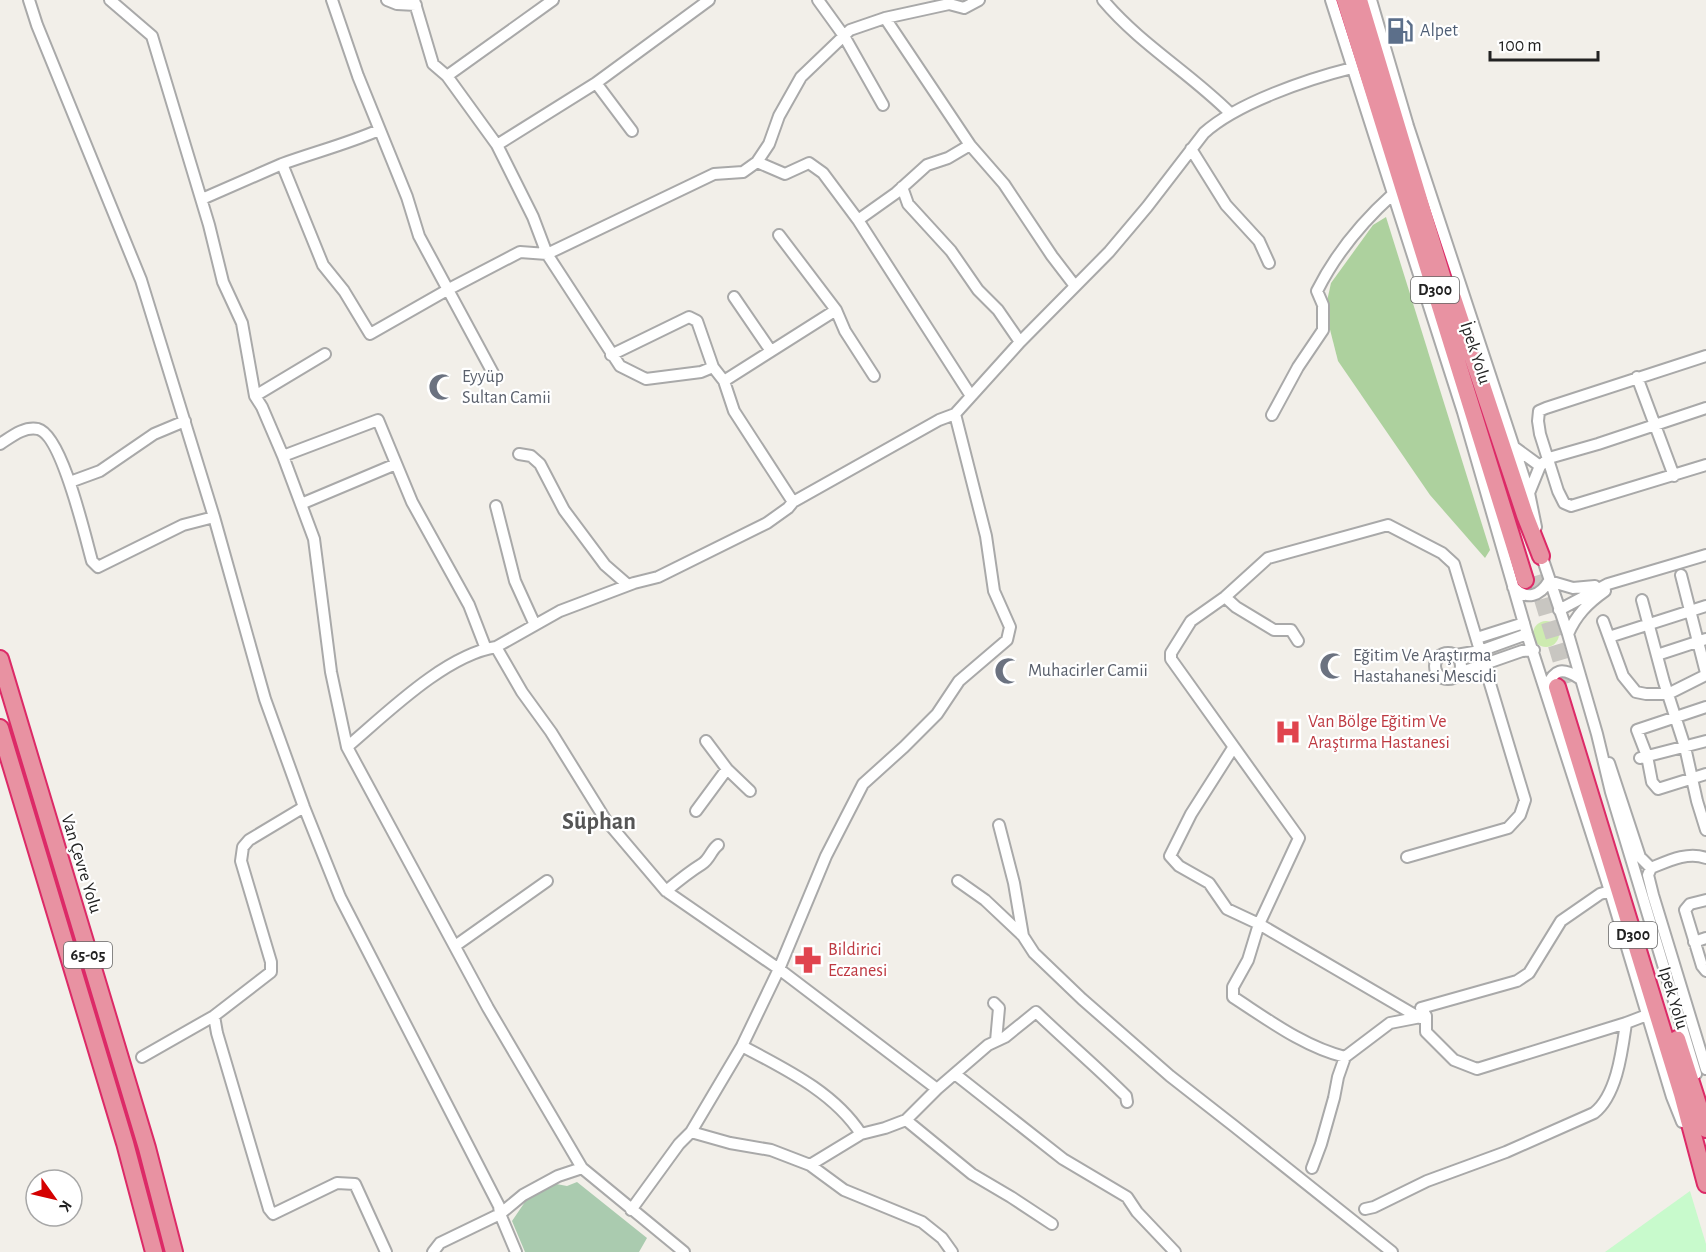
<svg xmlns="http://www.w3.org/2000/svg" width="1706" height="1252" viewBox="0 0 1706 1252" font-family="'Alegreya Sans',sans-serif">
  <rect width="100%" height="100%" fill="#f2efe9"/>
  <path fill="#cdebb0" d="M1533 634a13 13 0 1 1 26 0a13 13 0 1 1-26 0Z"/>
  <path fill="#add19e" d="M1386 217 1490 550 1485 558 1430 495 1338 361 1325 310 1331 283 1373 225Z"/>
  <path fill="#aacbaf" d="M577 1182 647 1238 639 1252H525L512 1221 527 1199 551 1183 567 1186Z"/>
  <path fill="#c8facc" d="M1690 1191 1706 1244V1252H1605Z"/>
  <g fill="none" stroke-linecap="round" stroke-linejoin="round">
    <path stroke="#c8c6c1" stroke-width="16" stroke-dasharray="16 8" stroke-linecap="butt" d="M1535 576 1568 685"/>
    <defs>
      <path id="minor" d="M29 0 37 25 141 280 214 517 265 699 304 807 340 897 499 1206 500 1214 516 1252
        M110 0 152 36 209 225 223 282 242 323 255 396 262 407 283 456 314 539 331 672 347 747 488 1008 582 1168 684 1252
        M332 0 358 76 407 197 419 236 494 375
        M387 0 397 4 416 5
        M414 0 433 64 447 76 497 145 533 217 547 254 620 366 646 379 701 372 713 367 724 381 836 310
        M818 0 844 36 883 105
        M1103 0C1140 44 1190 73 1230 113
        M1331 0 1463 412 1527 634 1610 891 1672 1097 1682 1122
        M1371 0 1408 126 1529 493 1536 527
        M885 18 970 145 1004 184 1052 256 1075 286
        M447 76 553 0
        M596 83 632 131
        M497 145 596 83 709 0
        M1191 149 1226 205 1259 241 1269 263
        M757 162 785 174 809 163 823 173 858 220 971 396
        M282 164C315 152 347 144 379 130
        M902 187 908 204 951 251 978 290 998 310 1020 342
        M202 199 282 164 323 265 344 291 370 334 449 289 520 252 547 254 714 174 743 172 757 162 769 144 779 116 801 77 850 30 885 18 949 4 964 8 979 0
        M858 220 896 193 927 165 948 158 970 145
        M779 235 836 310 845 331 874 376
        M734 297 771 351
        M611 355 689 317 697 321 713 367
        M1706 356 1546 408 1539 411 1538 421 1540 434 1558 491 1564 503 1571 506 1706 465
        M1637 377 1674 476
        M724 381 734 411 793 502
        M255 396 325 354
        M1272 415 1298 367 1323 330V305L1317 291C1335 255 1363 221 1393 194
        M0 444C11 437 24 426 38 429 62 435 85 536 92 561L98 567 183 525 214 517
        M1514 447 1540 466 1529 493
        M519 454 531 456 540 464 564 510 605 565 628 585
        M283 456 378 420 412 502 469 605 486 649
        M1540 466 1549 458 1598 444 1706 408
        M70 482 100 471 154 434 185 421
        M301 504 396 464
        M496 506 515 581 535 625
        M1540 551 1568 634 1597 734 1611 792 1696 1074
        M1681 575 1706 673
        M1513 587C1527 601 1540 596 1549 581L1573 588 1595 586
        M1225 597 1236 607 1274 630H1291L1298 641
        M1642 600 1664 682 1685 747 1697 801 1706 830
        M1559 610 1608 584 1706 555
        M1603 621 1623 676 1636 692 1646 694H1668L1706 675
        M1568 634C1576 615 1588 603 1605 591
        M1609 637 1706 606
        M1477 638 1524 623
        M496 647 522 692 551 732 605 819 666 891 779 969 937 1089
        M1435 666a13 13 0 1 1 26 0a13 13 0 1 1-26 0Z
        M1456 655 1480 651 1527 634
        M1657 655 1706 639
        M1459 673 1522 651 1534 650
        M1546 688C1554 669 1562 667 1579 678
        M1706 707 1637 730 1647 756 1652 782 1658 789 1706 774
        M706 741 727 769 750 791
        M347 747C386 714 445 655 496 647L560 611 634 583 658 577 767 523 788 508 793 502 939 420 955 414 1020 342 1109 252 1147 207 1204 133C1237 103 1308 79 1352 68
        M1233 748 1191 814 1170 856 1179 866 1209 883 1227 909 1259 924 1420 1018
        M1640 758 1706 741
        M1609 763 1640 857 1651 868
        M696 811 727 769
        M999 825 1014 883 1023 936 1034 953 1082 999 1170 1076 1234 1126 1392 1252
        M1651 868 1648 875 1653 895 1706 1069
        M1651 868C1668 861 1688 851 1706 858
        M958 881 985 900 1022 935
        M666 891C678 881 689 872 702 864 710 859 711 850 718 845
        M1706 900 1690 904 1685 910 1702 966 1706 971
        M1694 942 1706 938
        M455 946 547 881
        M994 1003 999 1008 996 1041
        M214 1016 217 1033 269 1209 273 1214 337 1183 355 1184 386 1252
        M1426 1016V1032L1454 1060 1477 1069 1626 1023
        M742 1046C785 1069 834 1092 861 1134
        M142 1057 214 1016 271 972V962L241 861 243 847 249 840 304 807
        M1345 1057C1304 1047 1267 1019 1233 997V987L1248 960 1259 924 1299 838 1171 659V653L1191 621 1225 597 1268 558 1388 525 1442 553 1454 564 1525 800 1520 815 1508 828 1407 857
        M955 1074 1063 1159 1127 1197 1137 1212 1175 1252
        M906 1120 972 1174 1011 1197 1052 1224
        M691 1132 742 1046 779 969 826 856 863 784 904 747 937 714 959 681 1007 640 1010 627 994 591 986 536 955 414
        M810 1165 861 1134 885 1128 906 1120 937 1089 988 1045 1005 1037 1036 1012C1066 1041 1097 1067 1126 1096L1127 1102
        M1312 1168 1321 1144 1334 1098 1338 1077 1345 1057 1390 1023 1426 1016 1421 1008 1517 981 1529 973 1561 921 1600 894 1610 891
        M1365 1209 1374 1207 1427 1181 1506 1152 1594 1113C1617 1095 1622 1051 1626 1023L1647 1015
        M631 1210 679 1144 691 1132 730 1143 771 1150 810 1165 844 1190 922 1222 942 1238 952 1252
        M433 1252 440 1243 500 1214 523 1195 558 1176 582 1168"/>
      <path id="highway" d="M1345 0 1525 580
        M1359 0 1452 309
        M1453 298 1525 515 1541 556
        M0 659 147 1148 174 1252
        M1557 687 1682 1094 1706 1184
        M0 728 125 1143 154 1252
        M1677 1039 1706 1129"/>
    </defs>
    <use href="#minor" stroke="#a9a9a9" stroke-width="14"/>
    <use href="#highway" stroke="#dc2a67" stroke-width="20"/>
    <use href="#minor" stroke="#fff" stroke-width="10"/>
    <use href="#highway" stroke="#e892a2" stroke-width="16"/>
  </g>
  <defs>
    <symbol id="fuel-bare" viewBox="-9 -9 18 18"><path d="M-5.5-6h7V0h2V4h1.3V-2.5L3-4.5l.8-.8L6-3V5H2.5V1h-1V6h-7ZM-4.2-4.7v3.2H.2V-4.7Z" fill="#5c6f8a" stroke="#fff" stroke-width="2.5" paint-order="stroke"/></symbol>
    <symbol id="mosque-bare" viewBox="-9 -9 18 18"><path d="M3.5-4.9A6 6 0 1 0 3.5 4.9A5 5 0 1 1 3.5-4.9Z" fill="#6b7280" stroke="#fff" stroke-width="2.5" paint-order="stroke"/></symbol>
    <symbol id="hospital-bare" viewBox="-9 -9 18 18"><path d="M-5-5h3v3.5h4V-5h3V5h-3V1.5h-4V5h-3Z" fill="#e0444e" stroke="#fff" stroke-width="2.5" paint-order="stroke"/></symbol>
    <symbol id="pharmacy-bare" viewBox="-9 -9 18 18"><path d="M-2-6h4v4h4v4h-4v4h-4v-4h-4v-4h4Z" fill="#e0444e" stroke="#fff" stroke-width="2.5" paint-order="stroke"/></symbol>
  </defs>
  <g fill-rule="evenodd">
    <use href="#fuel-bare" x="1381" y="12" width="38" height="38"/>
    <use href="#mosque-bare" x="423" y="368" width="38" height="38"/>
    <use href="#mosque-bare" x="1314" y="647" width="38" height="38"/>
    <use href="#mosque-bare" x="989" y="652" width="38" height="38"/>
    <use href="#hospital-bare" x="1269" y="713" width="38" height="38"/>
    <use href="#pharmacy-bare" x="789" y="941" width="38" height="38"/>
  </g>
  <g text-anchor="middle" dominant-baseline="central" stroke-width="4.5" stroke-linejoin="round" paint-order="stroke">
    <g fill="#fff" stroke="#646464" stroke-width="1.5">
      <rect x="1411" y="277" width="48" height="26" rx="4.5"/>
      <rect x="1609" y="922" width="48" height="26" rx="4.5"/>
      <rect x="64" y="942" width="48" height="26" rx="4.5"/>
    </g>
    <g font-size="16" font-weight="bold" fill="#222">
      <text x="1435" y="290">D300</text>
      <text x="1633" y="935">D300</text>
      <text x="88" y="955">65-05</text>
    </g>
    <g font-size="18" fill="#4e5e75" stroke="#fff" text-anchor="start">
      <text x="1420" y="31">Alpet</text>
    </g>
    <g font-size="18" fill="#222" stroke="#fff">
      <text transform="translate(1475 353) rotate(72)">İpek Yolu</text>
      <text transform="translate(81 864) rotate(73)">Van Çevre Yolu</text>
      <text transform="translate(1673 998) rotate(73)">Ipek Yolu</text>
    </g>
    <g font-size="18" fill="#5b616d" stroke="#fff" text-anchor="start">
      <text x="462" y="377">Eyyüp<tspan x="462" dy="21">Sultan Camii</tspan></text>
      <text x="1353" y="656">Eğitim Ve Araştırma<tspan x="1353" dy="21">Hastahanesi Mescidi</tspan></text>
      <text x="1028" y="671">Muhacirler Camii</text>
    </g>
    <g font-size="18" fill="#be3a42" stroke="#fff" text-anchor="start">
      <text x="1308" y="722">Van Bölge Eğitim Ve<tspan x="1308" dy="21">Araştırma Hastanesi</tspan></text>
      <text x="828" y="950">Bildirici<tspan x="828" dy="21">Eczanesi</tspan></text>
    </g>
    <g font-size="24" font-weight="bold" fill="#555" stroke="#fff">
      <text x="599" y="822">Süphan</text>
    </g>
  </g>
  <g transform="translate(54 1198) rotate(124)"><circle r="28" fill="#ffffff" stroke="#a7a7a7" stroke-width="1.5"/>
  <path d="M0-4.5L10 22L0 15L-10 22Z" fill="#d40000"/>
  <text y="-9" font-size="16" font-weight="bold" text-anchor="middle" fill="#222222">K</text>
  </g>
  <path d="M1490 51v9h108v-9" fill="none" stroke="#222222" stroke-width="3"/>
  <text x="1499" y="51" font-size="18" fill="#222222" stroke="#ffffff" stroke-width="4.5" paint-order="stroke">100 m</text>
</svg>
